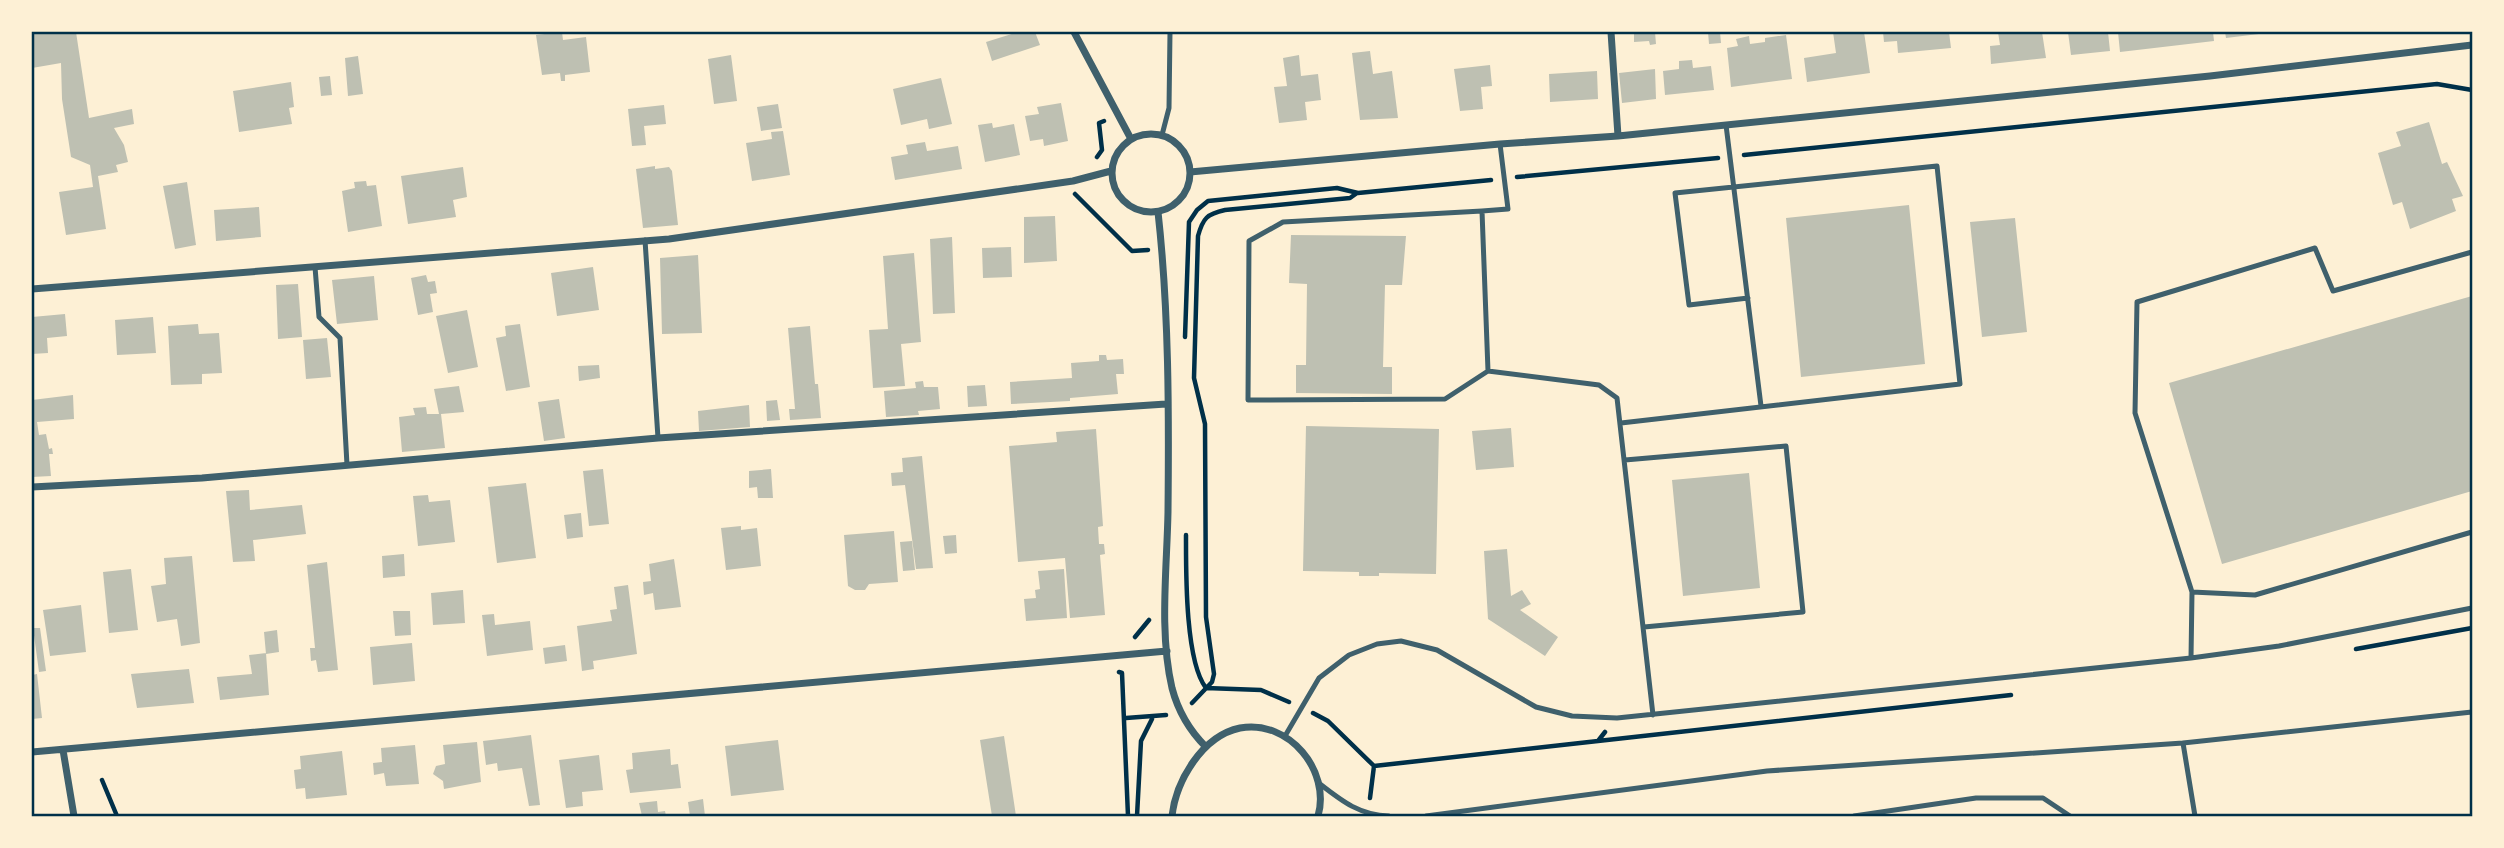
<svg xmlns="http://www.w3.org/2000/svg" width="2504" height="848" viewBox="0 0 2504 848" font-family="Inter,sans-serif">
  <rect width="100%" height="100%" fill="#fdf0d5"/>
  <path fill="#bec0b2" d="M32 32H76L89 118 132 109 134 124 114 128 124 145 128 162 116 165 118 172 98 176 106 229 66 235 59 192 93 187 90 165 71 157 62 99 61 63 32 68Z
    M562 32 563 40 586 37 590 72 565 75V81H561L560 73 542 75 536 35Z
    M1018 32H1035L1040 45 992 61 986 42Z
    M1634 32H1655L1656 44 1650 45 1649 41 1634 42Z
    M1708 32H1720L1721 43 1709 44Z
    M1833 32H1864L1870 73 1807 82 1804 58 1836 53Z
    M1883 32H1949L1951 48 1898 53 1897 41 1884 42Z
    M1998 32H2042L2046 58 1991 64 1990 46 2000 45Z
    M2068 32H2108L2110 51 2071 55Z
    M2118 32H2213L2214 41 2120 52Z
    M2225 32H2266L2267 33 2226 38Z
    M1786 35 1792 79 1731 87 1727 48 1738 46 1736 39 1749 36 1750 44 1765 42V38Z
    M1370 51 1373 74 1392 71 1398 118 1360 120 1352 53Z
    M731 55 737 101 714 104 708 59Z
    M1299 55 1301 76 1318 74 1321 100 1305 102 1307 120 1279 123 1274 87 1287 86 1283 58Z
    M358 56 363 94 348 96 345 58Z
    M1692 60 1693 68 1711 66 1714 90 1665 95 1663 71 1679 69V61Z
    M1490 65 1492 86 1481 87 1483 109 1460 111 1454 69Z
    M1655 69 1656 99 1622 103 1619 73Z
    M1597 71 1598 99 1550 102 1549 74Z
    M330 76 332 95 321 96 319 77Z
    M941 78 952 124 929 129 927 119 901 125 893 89Z
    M291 82 294 107 289 108 292 124 239 132 233 91Z
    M1061 103 1068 141 1044 146 1043 139 1030 141 1025 116 1039 114 1037 107Z
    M778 104 782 128 761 131 757 107Z
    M664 105 666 124 644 126 646 145 632 146 628 109Z
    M2429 122 2442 164 2447 162 2463 196 2452 199 2456 211 2410 229 2402 202 2393 205 2378 153 2401 146 2396 132Z
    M992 123 993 128 1014 124 1020 155 985 162 978 125Z
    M783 131 790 175 752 181 746 143 772 139 771 132Z
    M925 142 927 151 958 146 962 169 895 180 891 157 908 154 906 145Z
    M655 166V169L669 167 672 171 678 225 643 228 636 169Z
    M463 167 467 197 453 200 456 217 408 224 401 176Z
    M366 181 367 186 376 185 382 226 348 232 342 191 355 188 354 182Z
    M187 182 196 245 175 249 163 186Z
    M1909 205 1925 364 1801 377 1786 218Z
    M259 207 261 237 216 241 214 210Z
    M1055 216 1057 261 1024 263V217Z
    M2015 218 2027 332 1982 337 1970 222Z
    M1291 235 1406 236 1402 285H1385L1383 367H1392V394L1296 393V365H1306L1307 284 1289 283Z
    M952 237 955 313 933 314 930 239Z
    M1011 247 1012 277 983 278 982 248Z
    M914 253 921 342 901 344 905 386 873 388 869 330 888 329 883 256Z
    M698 255 702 333 662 334 660 258Z
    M593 267 599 310 557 316 551 273Z
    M426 275 428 282 435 281 437 293 430 294 433 312 418 315 411 278Z
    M374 276 378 320 337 324 332 280Z
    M298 284 302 337 278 339 276 285Z
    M2472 296V491L2222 564 2169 383Z
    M467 310 478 367 448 373 436 316Z
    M65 314 67 336 47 338 48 353 32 354V317Z
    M153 317 156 353 117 355 115 320Z
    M198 324 199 334 219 333 222 373 202 374V384L171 385 168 326Z
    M520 324 530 387 506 391 496 338 506 336 505 326Z
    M810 326 815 384H818L821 418 790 420 789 409H795L788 328Z
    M327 338 331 377 306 379 303 340Z
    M1099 355H1106L1107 360 1123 359 1124 374H1116L1118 394 1070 398V401L1011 404 1010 382 1072 378 1071 363 1099 361Z
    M599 365 600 378 579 381 578 366Z
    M923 381 924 387H938L940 409 918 411 919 415 886 417 884 391 916 388 915 382Z
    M985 385 987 406 968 407 967 386Z
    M459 386 464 412 441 414 445 448 402 452 399 417 415 415 413 408 426 407 427 414H439L434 389Z
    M73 395 74 419 37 422 39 435 46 434 49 449 52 448 53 454H49L51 476 32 477V400Z
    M559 399 565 438 544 441 538 402Z
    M777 400 780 420 767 421 766 401Z
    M749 405 750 427 699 431 698 411Z
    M1306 426 1439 429 1436 574 1379 573V576H1359V572L1303 571Z
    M1511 428 1514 467 1476 470 1472 431Z
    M1096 429 1103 526 1098 527 1099 544H1104L1105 554 1100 555 1105 615 1070 618 1065 558 1018 562 1009 446 1057 442 1056 432Z
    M922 456 933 568 916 569 905 485 892 486 891 473 903 472 902 458Z
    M603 469 609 524 589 526 583 471Z
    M771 469 773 498H758L757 487 749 488V471Z
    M1749 473 1760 588 1683 596 1672 480Z
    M526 483 536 558 497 563 488 487Z
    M249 490 250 510 302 505 306 534 253 540 255 561 233 562 226 491Z
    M428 495 429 502 450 500 455 542 418 546 413 496Z
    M581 513 583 537 567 539 564 515Z
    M741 526V530L757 528 761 566 726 570 721 528Z
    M894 531 898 582 869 584 865 590H855L848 586 844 535Z
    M956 535 957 553 945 554 943 536Z
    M912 541 915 570 903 571 900 542Z
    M1507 549 1511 596 1522 590 1531 604 1520 610 1558 637 1545 656 1488 619 1484 551Z
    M404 554 405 576 383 578 382 556Z
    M192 556 200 643 181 646 177 619 157 622 151 586 166 584 164 558Z
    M674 559 681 607 655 610 653 593 644 595 643 582 651 581 649 564Z
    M327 562 338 670 318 672 316 660 311 661 310 648H315L307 565Z
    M131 569 138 630 109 633 103 572Z
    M1064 569 1067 618 1026 621 1024 599 1036 598 1035 590 1040 589 1038 571Z
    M628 585 637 654 593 661 594 669 582 671 577 626 612 621 610 610 617 609 614 587Z
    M463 590 465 623 433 625 431 593Z
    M81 605 86 652 50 656 43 610Z
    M393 611H410L411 635 395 636Z
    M494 614 495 625 530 621 533 650 487 656 482 615Z
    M33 628H40L46 671 39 672Z
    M277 630 279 652 266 654 264 632Z
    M412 643 415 681 373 685 370 647Z
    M565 645 567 661 545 664 543 648Z
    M266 653 269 695 220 700 217 677 252 674 249 655Z
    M189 669 194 703 137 708 131 674Z
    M37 674 42 718 32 719V675Z
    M531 735 540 805 529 806 522 768 498 771 497 763 486 765 483 741Z
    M1004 736 1016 816H992L980 740Z
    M778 740 784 790 731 796 725 746Z
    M477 742 481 782 444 789 443 781 433 774 436 766 445 764 443 745Z
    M415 745 419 784 386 786 384 773 374 775 373 763 382 762 381 748Z
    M670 749 671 765 678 764 681 788 630 793 626 770 633 769 632 753Z
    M342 751 347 795 306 799 305 788 296 789 294 770 301 769 300 756Z
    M599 755 603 790 582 792 583 806 566 808 559 760Z
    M703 799 705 816H690L688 802Z
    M657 801 658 812 665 811 666 816H642L639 803Z"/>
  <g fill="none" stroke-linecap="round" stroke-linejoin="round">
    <path stroke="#003049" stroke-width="4.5" d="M1744 155 2437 84 2472 90
      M1097 157 1102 150 1099 123 1104 121
      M1517 177 1718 158
      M1075 194 1132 251 1148 250
      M1185 337 1189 222 1197 210 1208 201 1337 188 1358 193 1491 180
      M1186 535C1186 571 1185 661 1206 688L1261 690 1289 702
      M1135 637 1149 620
      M2356 649 2472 628
      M1119 672 1122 673 1128 816
      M1192 703 1212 682 1214 674 1206 617 1205 424 1194 378 1198 236C1203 218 1207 214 1225 210L1350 198 1357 193
      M1313 713 1328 721 1374 766 1370 798
      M1126 718 1166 715
      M1598 741 2011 695
      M1374 766 1598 741 1605 732
      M102 780 117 816
      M1137 816 1141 741 1152 719"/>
    <path stroke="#3f606c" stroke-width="5" d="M1726 125 1761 406
      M1162 135 1169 108 1170 32
      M1482 211 1488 371 1445 399 1248 400 1249 241 1283 222 1482 211 1508 209 1500 144
      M645 240 658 438
      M315 267 319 317 340 338 347 465
      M1488 371 1599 385 1617 398 1653 715
      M1621 423 1960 384 1937 166 1675 193 1689 305 1748 298
      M1625 460 1786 446 1803 612 1644 627
      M2192 592 2255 595 2472 532
      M2191 658 2192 592 2135 413 2137 302 2315 248 2333 291 2472 252
      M1285 736 1319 678 1349 655 1377 644 1401 641 1437 650 1536 707 1572 716 1617 718 2191 658 2279 646 2472 608
      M2183 743 2195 816
      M1320 784C1343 802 1360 815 1389 816
      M1426 816 1767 771 2183 743 2472 712
      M1854 816 1976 798H2043L2070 816"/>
    <path stroke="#3f606c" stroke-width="7" d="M1074 32 1131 139
      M1611 32 1618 136
      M1112 173a39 39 0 1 1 78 0a39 39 0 1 1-78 0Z
      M1190 172 1500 144 1618 136 2210 76 2472 45
      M1158 212C1169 311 1169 413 1168 512 1167 568 1159 632 1172 688 1178 711 1190 731 1206 747
      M32 289 669 239 1073 181 1111 171
      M32 487 202 478 658 438 1166 404
      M63 750 74 816
      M32 752 1167 651
      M1172 816C1176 781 1202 736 1240 728 1289 719 1331 771 1318 816"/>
  </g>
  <rect width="2504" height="848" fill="none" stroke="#fdf0d5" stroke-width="66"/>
  <rect x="33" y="33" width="2438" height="782" fill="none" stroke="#003049" stroke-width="2.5"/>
</svg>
